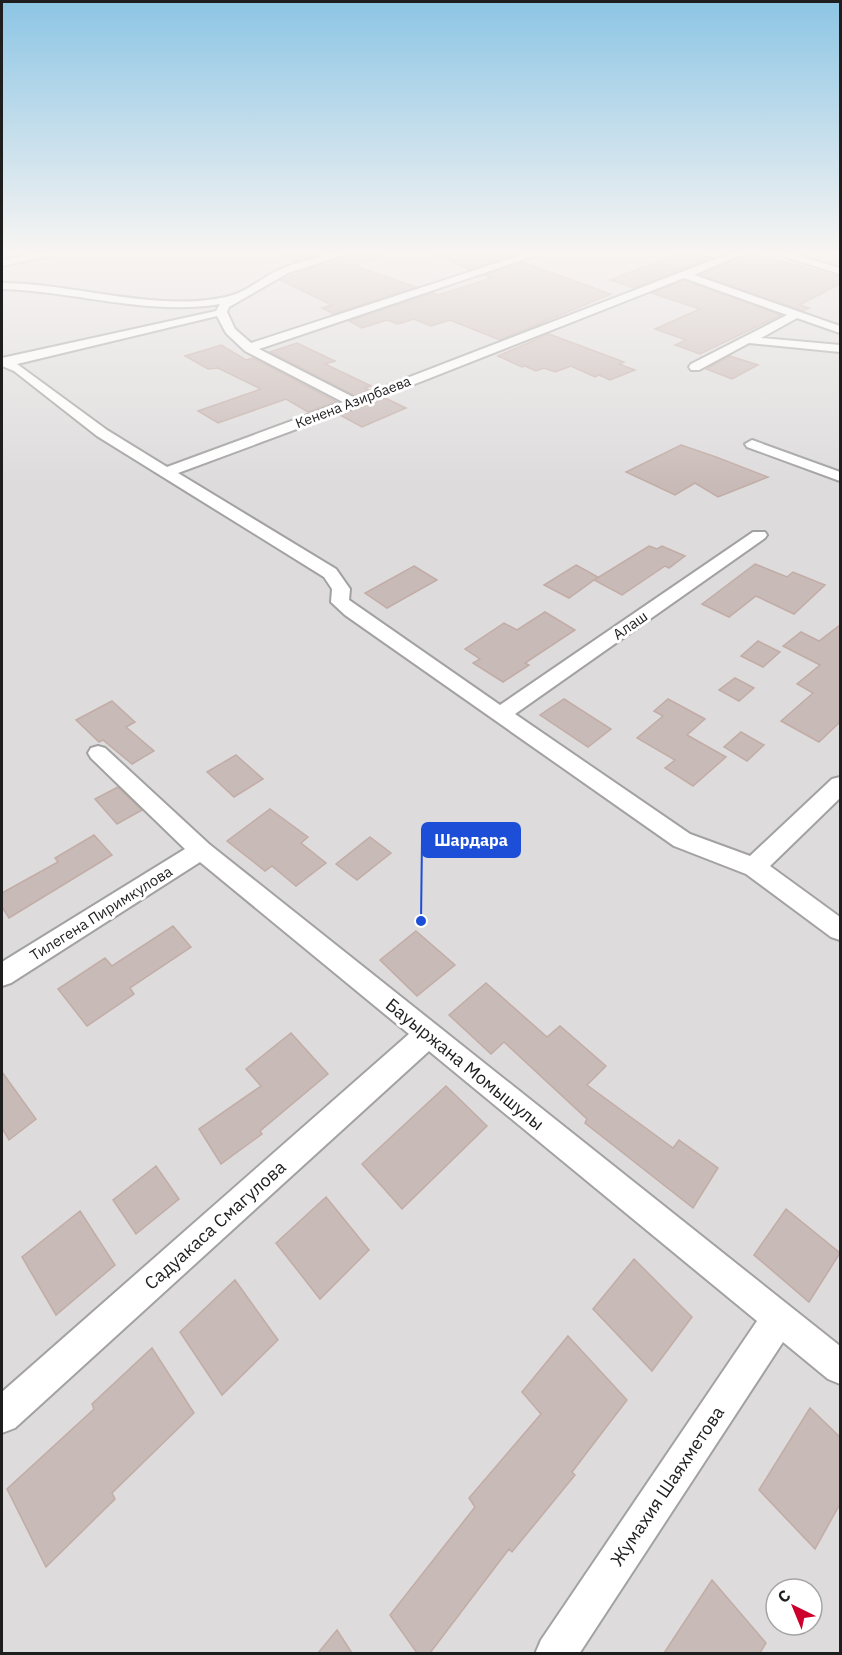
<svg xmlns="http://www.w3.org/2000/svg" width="842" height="1655" viewBox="0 0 842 1655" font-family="'IBM Plex Sans',sans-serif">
  <rect width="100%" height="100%" fill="#f0e9e4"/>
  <path fill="#dddbdc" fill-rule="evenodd" d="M2 253H840V1653L2 1654ZM776 1589H812V1625H776Z"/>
  <path fill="#c8bab7" stroke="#c2aca6" stroke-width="1.5" d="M274 253H325L294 262Z
    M352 253H381V257L355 266 416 287 334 314 322 308 332 305 280 280Z
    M431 253H520L470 270Z
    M679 253H695L712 258 634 288 610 280Z
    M752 253 840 277V284L799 305 809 308 803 311 700 275Z
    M522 262 611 294 500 340 450 320 431 326 414 319 398 324 387 320 362 328 349 321 432 293 438 295 491 278 484 275Z
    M684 280 781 315 700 354 675 345 686 340 655 329 700 309 651 293Z
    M549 334 624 362 619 364 635 370 610 380 599 375 595 377 571 366 555 372 544 368 536 371 525 366 522 367 498 356Z
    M297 343 335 361 325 364 371 386 365 388 369 390 355 396 270 352Z
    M221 345 246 360 253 358 337 402 308 412 286 399 218 423 198 411 261 389 218 368 208 369 185 356Z
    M730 356 758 365 732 379 706 369Z
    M385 398 406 408 362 427 340 415Z
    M681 445 716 457 768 477 718 497 695 483 675 495 626 472Z
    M649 546 657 549 662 546 685 556 669 568 665 566 622 595 594 580Z
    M755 564 787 577 793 572 825 585 794 614 756 596 729 617 702 604Z
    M576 565 598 577 569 598 544 585Z
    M414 566 437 580 387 608 365 593Z
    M545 612 575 630 525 663 529 665 503 682 473 663 480 659 465 649 504 623 517 630Z
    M840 625V722L819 742 781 721 813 693 797 684 820 665 783 646 801 632 819 641Z
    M758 641 780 652 763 667 741 656Z
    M735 678 754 688 739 701 719 690Z
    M564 699 611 729 588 747 540 715Z
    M668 699 705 719 687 735 726 757 693 786 665 768 675 760 637 738 663 716 654 711Z
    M112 701 135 722 126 727 154 751 132 764 103 740 99 742 76 720Z
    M741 732 764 745 747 761 724 747Z
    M236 755 263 779 234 797 207 772Z
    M118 787 142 810 117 824 95 799Z
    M270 809 308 837 301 843 326 863 296 886 272 866 265 871 227 841Z
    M94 835 112 855 9 918 2 907V893L58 862 55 858Z
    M370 837 391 853 357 880 336 864Z
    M173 926 191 947 130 988 134 994 87 1026 58 989 105 958 112 966Z
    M416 931 455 965 417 996 380 960Z
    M486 983 547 1037 560 1026 606 1066 587 1085 673 1148 679 1140 718 1168 693 1208 585 1123 587 1119 504 1042 491 1054 449 1015Z
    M291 1033 328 1074 260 1131 262 1134 221 1164 199 1129 261 1086 246 1069Z
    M2 1072 36 1119 9 1140 2 1128Z
    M446 1086 487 1126 402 1209 362 1164Z
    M156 1166 179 1199 136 1234 113 1200Z
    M326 1197 369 1250 320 1299 276 1243Z
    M786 1209 840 1253 809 1302 754 1255Z
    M80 1211 115 1265 56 1315 22 1257Z
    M634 1259 692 1317 652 1371 593 1309Z
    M235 1280 278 1340 222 1395 180 1332Z
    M568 1336 627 1400 572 1472 575 1475 512 1552 509 1549 430 1653H417L390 1615 475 1507 469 1498 541 1414 522 1392Z
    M152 1348 194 1413 112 1493 115 1499 46 1567 7 1489 94 1409 92 1404Z
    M810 1408 840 1437V1504L815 1549 759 1490Z
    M712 1580 766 1643 760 1653H664Z
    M337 1630 352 1653H318Z"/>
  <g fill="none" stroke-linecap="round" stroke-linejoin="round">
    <defs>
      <path id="minor" d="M39 253H61L2 266V260Z
        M334 253H350L288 273 229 307 227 312 235 329 251 343 528 253H543L259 349 355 398 731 253H745L694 275 840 326V333L797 318 761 338 840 345V352L749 343 699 370H691L689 367 691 364 787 315 684 278 359 406 178 473 336 569 350 589 349 600 500 705 753 532H765L767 535 765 538 515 714 690 834 750 856 832 779 840 777V798L770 866 840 917V940L831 937 746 874 674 846 345 615 331 602 332 589 324 577 97 436 14 371 2 366V358L216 311 220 304C148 316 74 291 2 289V283C74 283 165 315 233 295 250 290 265 275 281 269 298 262 316 258 334 253ZM217 316 226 333 245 351 343 402 167 467 107 430 17 364Z
        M773 253H789L840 268V274Z
        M752 440 840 472V481L747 447 745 444Z
        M98 746 105 748 209 844 840 1346V1384L828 1379 783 1342 579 1654H535L541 1640 757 1321 429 1051 15 1428 2 1433V1392L409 1034 200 862 11 983 2 986V962L185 849 91 758 88 753 91 748Z"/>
    </defs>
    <use href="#minor" stroke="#a2a2a2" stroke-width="4"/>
    <use href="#minor" fill="#fff" fill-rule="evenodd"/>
  </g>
  <linearGradient id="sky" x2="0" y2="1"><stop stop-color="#8cc5e4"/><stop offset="0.52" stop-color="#f8f5f3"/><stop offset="1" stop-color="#f8f5f3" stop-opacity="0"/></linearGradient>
  <rect width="842" height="485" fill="url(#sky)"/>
  <g text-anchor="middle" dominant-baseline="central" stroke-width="6" stroke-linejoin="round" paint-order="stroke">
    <g font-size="14" fill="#1e1e1e" stroke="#fff">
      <text transform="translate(353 402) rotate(-21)">Кенена Азирбаева</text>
    </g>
    <g font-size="15" fill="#1e1e1e" stroke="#fff">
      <text transform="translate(630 625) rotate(-35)">Алаш</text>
      <text transform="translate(101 913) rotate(-32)">Тилегена Пиримкулова</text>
    </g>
    <g font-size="18" fill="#1e1e1e" stroke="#fff">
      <text transform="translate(465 1064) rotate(39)">Бауыржана Момышулы</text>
      <text transform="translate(215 1225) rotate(-42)">Садуакаса Смагулова</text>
      <text transform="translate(667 1486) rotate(-56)">Жумахия Шаяхметова</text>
    </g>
  </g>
  <path fill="none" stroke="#1d4ed8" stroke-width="2" d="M421 921L422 840"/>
  <circle fill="#1d4ed8" stroke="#fff" stroke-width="2" cx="421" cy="921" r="6"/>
  <rect fill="#1d4ed8" stroke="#1d4ed8" stroke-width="2" x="422" y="823" width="98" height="34" rx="6"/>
  <g font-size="16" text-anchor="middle" font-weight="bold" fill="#fff">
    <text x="471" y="846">Шардара</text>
  </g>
  <rect width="842" height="1655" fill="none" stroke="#1e1e1e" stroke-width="6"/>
  <g transform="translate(794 1607) rotate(317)"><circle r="28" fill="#ffffff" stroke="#a5a5a5" stroke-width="1.5"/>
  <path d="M0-4.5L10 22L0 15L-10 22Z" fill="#cd002d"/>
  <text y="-9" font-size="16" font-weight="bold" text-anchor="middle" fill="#1e1e1e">С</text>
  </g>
</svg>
